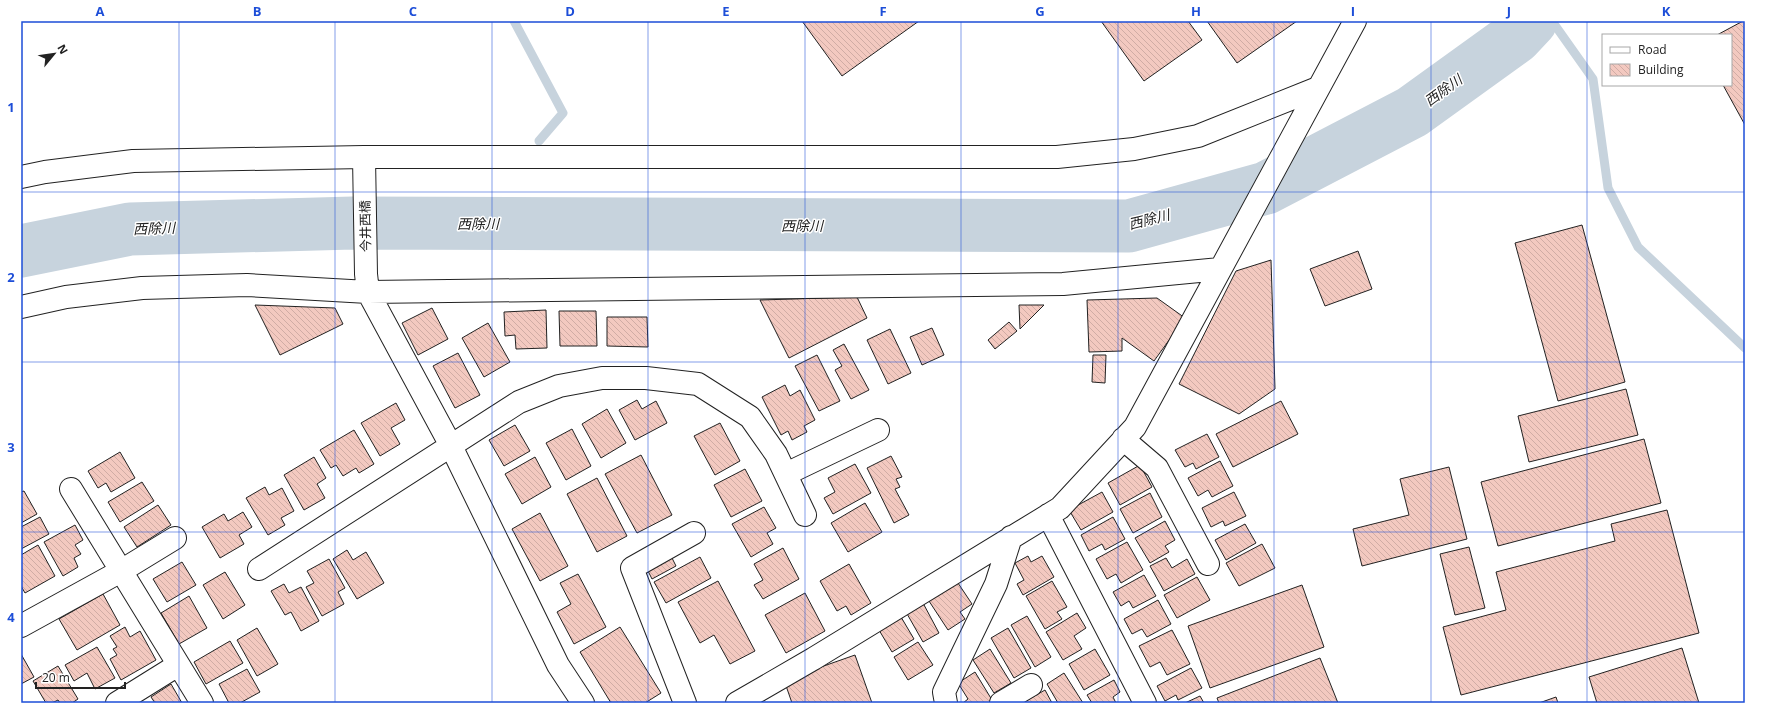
<svg xmlns="http://www.w3.org/2000/svg" width="1766" height="724" viewBox="0 0 1766 724" font-family="'Open Sans','Noto Sans JP',sans-serif">
  <defs>
    <pattern id="building-back-hatch" width="6" height="6" patternUnits="userSpaceOnUse"><rect width="6" height="6" fill="#f3c9c0"/><path d="M-1 5l2 2M0 0l6 6M5-1l2 2" fill="none" stroke="#d0aca5"/></pattern>
  </defs>
  <rect width="100%" height="100%" fill="#fff"/>
  <g fill="none" stroke-linecap="round" stroke-linejoin="round">
    <path stroke="#c7d3dd" stroke-width="9" d="M514 21 563 113 539 141
      M1552 21 1593 79 1608 188 1638 247 1745 348"/>
    <path stroke="#c7d3dd" stroke-width="53" d="M21 251 130 229 353 223 1129 226 1266 188 1412 112 1516 37 1531 21"/>
  </g>
  <path fill="url(#building-back-hatch)" stroke="#222" d="M802 21H919L842 76Z
    M1101 21H1188L1202 40 1144 81Z
    M1207 21H1297L1237 63Z
    M1743 21H1745V125L1723 85H1731V35H1717Z
    M1582 225 1625 382 1558 401 1515 243Z
    M1358 251 1372 289 1325 306 1310 269Z
    M1271 260 1275 389 1239 414 1179 384 1236 271Z
    M857 297 867 318 789 358 760 300Z
    M1157 298 1185 318 1154 361 1122 338V351L1089 352 1087 300Z
    M255 305 335 308 343 324 280 355Z
    M1019 305H1044L1020 329Z
    M432 308 448 339 418 355 402 323Z
    M546 310 547 348 516 349 515 335 505 336 504 312Z
    M559 311H596L597 346H560Z
    M607 317H647L648 347 607 346Z
    M1009 322 1017 331 995 349 988 340Z
    M488 323 510 362 484 377 462 338Z
    M932 328 944 355 922 365 910 337Z
    M890 329 911 373 888 384 867 340Z
    M844 344 869 390 851 399 835 370 842 366 833 350Z
    M458 353 480 395 455 408 433 366Z
    M817 355 840 401 819 411 795 366Z
    M1093 355H1106L1105 383 1092 382Z
    M785 385 790 396 800 390 815 420 804 426 807 432 792 440 788 431 781 435 762 397Z
    M1626 389 1638 435 1529 462 1518 416Z
    M637 400 642 409 656 401 667 423 635 440 619 410Z
    M1281 401 1298 434 1233 467 1216 434Z
    M396 403 405 420 391 428 400 444 380 456 361 423Z
    M607 409 626 443 601 458 582 424Z
    M720 423 740 461 715 475 694 436Z
    M515 425 530 451 504 466 489 440Z
    M572 429 591 466 566 480 546 443Z
    M354 430 374 464 359 473 356 468 343 476 336 465 331 468 320 450Z
    M1207 434 1219 457 1196 469 1193 463 1185 467 1175 450Z
    M1644 439 1661 503 1498 546 1481 482Z
    M120 452 135 478 111 492 106 483 98 488 88 471Z
    M641 455 672 515 637 533 605 474Z
    M891 456 902 477 896 479 900 487 895 489 909 515 894 523 867 468Z
    M314 457 326 478 317 484 325 498 304 510 284 475Z
    M535 457 551 487 522 504 505 474Z
    M1220 461 1233 486 1212 497 1208 490 1198 496 1188 478Z
    M855 464 871 493 833 514 824 498 835 492 828 478Z
    M1140 465 1152 487 1120 505 1108 483Z
    M1449 467 1467 539 1362 566 1353 529 1409 515 1400 479Z
    M745 469 762 501 731 517 714 485Z
    M597 478 627 536 597 552 567 494Z
    M142 482 154 501 120 522 108 502Z
    M265 487 269 495 282 488 294 511 281 518 285 525 268 535 246 498Z
    M24 491 37 514 21 523V492Z
    M1102 492 1113 512 1081 530 1069 510Z
    M1234 492 1246 516 1225 526 1223 521 1211 527 1202 508Z
    M1150 493 1162 517 1133 533 1120 509Z
    M865 503 882 532 848 552 831 523Z
    M158 505 171 525 137 547 124 527Z
    M764 507 776 528 767 533 773 544 751 557 732 524Z
    M1667 510 1699 633 1461 695 1443 627 1506 610 1496 572 1615 541 1611 524Z
    M243 512 252 527 239 535 244 544 220 558 202 527 224 514 228 521Z
    M540 513 568 566 540 581 512 529Z
    M40 517 49 534 21 549V527Z
    M1113 517 1125 539 1105 550 1102 544 1089 551 1081 535Z
    M1165 521 1175 540 1165 546 1169 552 1150 563 1135 538Z
    M1245 524 1256 543 1226 560 1215 540Z
    M75 525 83 540 75 545 81 554 74 558 78 567 63 576 44 542Z
    M1127 542 1143 570 1121 583 1116 574 1107 579 1096 559Z
    M1262 544 1275 568 1239 586 1226 563Z
    M38 545 55 576 25 593 21 586V555Z
    M1469 547 1485 608 1455 615 1440 554Z
    M783 548 799 579 763 599 754 585 763 580 754 564Z
    M347 550 353 560 366 552 384 583 357 599 333 559Z
    M671 556 676 566 652 579 647 569Z
    M1028 556 1031 562 1042 556 1054 577 1023 595 1017 584 1024 580 1015 563Z
    M700 557 711 578 666 603 654 582Z
    M1166 558 1172 568 1187 559 1195 574 1164 591 1150 566Z
    M329 559 345 588 338 592 344 604 322 616 306 587 314 583 307 571Z
    M182 562 196 585 167 602 153 579Z
    M849 564 871 603 851 615 846 606 837 611 820 581Z
    M225 572 245 605 223 619 203 585Z
    M578 574 606 627 574 644 557 612 571 604 560 583Z
    M1144 575 1156 596 1133 608 1129 601 1121 606 1113 592Z
    M1197 577 1210 600 1177 618 1164 595Z
    M956 580 972 604 960 612 965 619 948 630 927 598Z
    M718 581 755 651 730 664 714 635 700 643 678 602Z
    M1052 581 1067 607 1057 612 1062 619 1045 629 1026 596Z
    M284 584 289 593 301 587 319 621 301 631 291 612 285 615 271 591Z
    M1302 585 1324 647 1210 688 1188 626Z
    M805 593 825 631 786 653 765 615Z
    M103 594 120 625 77 650 59 619Z
    M189 596 207 628 179 644 161 613Z
    M1158 600 1171 624 1147 637 1142 629 1132 634 1124 619Z
    M923 603 939 633 923 642 906 612Z
    M1077 613 1086 628 1074 636 1082 649 1063 660 1046 632Z
    M1027 616 1051 657 1035 667 1011 625Z
    M901 617 914 639 892 652 879 630Z
    M125 627 130 637 140 631 156 660 121 680 110 659 117 655 113 649 117 647 110 636Z
    M620 627 661 693 645 703H611L580 652Z
    M257 628 278 664 257 676 237 640Z
    M1008 628 1031 668 1014 678 991 638Z
    M1172 630 1190 664 1167 675 1160 662 1150 667 1139 646Z
    M230 641 243 663 206 684 194 662Z
    M918 642 933 665 908 680 894 657Z
    M97 647 115 678 95 689 87 673 74 681 65 665Z
    M1682 648 1699 703H1597L1589 677Z
    M990 649 1011 683 994 693 973 660Z
    M1095 649 1110 675 1084 690 1069 664Z
    M21 654 34 677 21 684Z
    M855 655 872 703H792L784 680Z
    M1320 658 1338 703H1219L1217 698Z
    M58 666 78 699 72 703H60L58 700 52 703H46L33 681Z
    M1191 668 1202 688 1178 700 1176 695 1165 701 1157 686Z
    M247 669 260 692 240 703H229L219 684Z
    M975 672 992 700 988 703H963L968 699 958 683Z
    M1064 673 1083 703H1058L1047 684Z
    M1114 680 1120 692 1113 697 1116 703H1092L1087 695Z
    M171 684 182 703H155L151 697Z
    M1045 690 1052 703H1024V702Z
    M1200 696 1204 703H1185Z
    M1556 697 1558 703H1539Z"/>
  <g fill="none" stroke-linecap="round" stroke-linejoin="round">
    <defs>
      <path id="minor" d="M364 157 366 274 368 292 450 444 558 665 583 703
        M21 177 45 172 133 161 364 157H1057L1134 149 1198 136 1318 88
        M21 307 66 297 142 288 247 285 368 292 1063 284 1220 269
        M1123 439 1157 468 1208 564
        M786 474 878 430
        M71 489 202 703
        M1048 515 1145 703
        M259 569 519 402 559 386 602 378H646L698 384 750 417 776 454 805 515
        M21 626 121 571 175 538
        M117 703 178 665
        M685 703 632 568 694 533
        M737 703 813 659 1060 508 1135 427 1355 21
        M946 703 944 692 996 584 1011 537
        M1001 703 1031 685"/>
    </defs>
    <use href="#minor" stroke="#222" stroke-width="24"/>
    <use href="#minor" stroke="#fff" stroke-width="22"/>
  </g>
  <path fill="none" stroke="#1d4ed8" stroke-width="1" stroke-opacity="0.55" d="M179 21V703M335 21V703M492 21V703M648 21V703M805 21V703M961 21V703M1118 21V703M1274 21V703M1431 21V703M1587 21V703M21 192H1745M21 362H1745M21 532H1745"/>
  <g text-anchor="middle" dominant-baseline="central" stroke-width="3" stroke-linejoin="round" paint-order="stroke">
    <g font-size="13" fill="#222" stroke="#fff">
      <text transform="translate(365 226) rotate(-91)">今井西橋</text>
    </g>
    <g font-size="14" font-style="italic" fill="#222" stroke="#fff">
      <text transform="translate(1443 90) rotate(-36)">西除川</text>
      <text transform="translate(1149 219) rotate(-14)">西除川</text>
      <text x="478" y="223">西除川</text>
      <text x="802" y="225">西除川</text>
      <text transform="translate(154 228) rotate(-2)">西除川</text>
    </g>
  </g>
  <rect width="1766" height="724" fill="none" stroke="#ffffff" stroke-width="44"/>
  <rect x="1602" y="34" width="130" height="52" fill="#ffffff" stroke="#a7a7a7"/>
  <rect x="1610" y="47" width="20" height="6" fill="#ffffff" stroke="#a7a7a7"/>
  <text x="1638" y="54" font-size="12" fill="#222222">Road</text>
  <rect x="1610" y="64" width="20" height="12" fill="url(#building-back-hatch)" stroke="#a7a7a7"/>
  <text x="1638" y="74" font-size="12" fill="#222222">Building</text>
  <g transform="translate(54 54) rotate(61)" stroke="#ffffff" stroke-width="3" paint-order="stroke">
  <path d="M0-3L7 15L0 10L-7 15Z" fill="#222222"/>
  <text y="-6" font-size="11" font-weight="bold" text-anchor="middle" fill="#222222">N</text>
  </g>
  <path d="M36 682v6h89v-6" fill="none" stroke="#222222" stroke-width="2"/>
  <text x="42" y="682" font-size="12" fill="#222222" stroke="#ffffff" stroke-width="3" paint-order="stroke">20 m</text>
  <rect x="22" y="22" width="1722" height="680" fill="none" stroke="#1d4ed8" stroke-width="1.5"/>
  <g font-size="13" text-anchor="middle" font-weight="bold" fill="#1d4ed8">
    <text x="100" y="16">A</text>
    <text x="257" y="16">B</text>
    <text x="413" y="16">C</text>
    <text x="570" y="16">D</text>
    <text x="726" y="16">E</text>
    <text x="883" y="16">F</text>
    <text x="1040" y="16">G</text>
    <text x="1196" y="16">H</text>
    <text x="1353" y="16">I</text>
    <text x="1509" y="16">J</text>
    <text x="1666" y="16">K</text>
    <text x="11" y="112">1</text>
    <text x="11" y="282">2</text>
    <text x="11" y="452">3</text>
    <text x="11" y="622">4</text>
  </g>
</svg>
